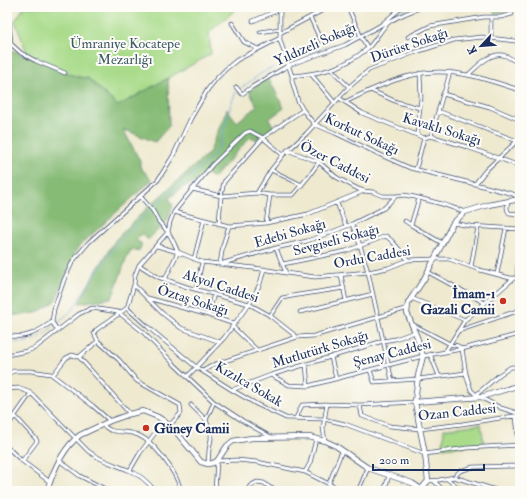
<svg xmlns="http://www.w3.org/2000/svg" width="527" height="498" viewBox="0 0 527 498" font-family="'IM FELL Double Pica',serif">
  <rect width="100%" height="100%" fill="#fdfcf7"/>
  <filter id="ink" filterUnits="userSpaceOnUse"><feTurbulence type="fractalNoise" baseFrequency=".025" numOctaves="2"/><feDisplacementMap in="SourceGraphic" scale="8" xChannelSelector="R" yChannelSelector="G"/><feConvolveMatrix kernelMatrix="1 2 1 2 8 2 1 2 1" color-interpolation-filters="sRGB"/></filter>
  <filter id="wash" filterUnits="userSpaceOnUse"><feTurbulence type="fractalNoise" baseFrequency=".012" numOctaves="4" result="noise"/><feDisplacementMap in="SourceGraphic" scale="16" xChannelSelector="R" yChannelSelector="G"/><feGaussianBlur stdDeviation="0.9" result="paint"/><feColorMatrix in="noise" values="0 0 0 0 0 0 0 0 0 0 0 0 0 0 0 0 0 1.4 0 .05"/><feComposite in="paint" operator="in"/></filter>
  <g filter="url(#wash)">
    <rect width="100%" height="100%" fill="#eee9cf"/>
    <path fill="#a9db8a" stroke="#628574" d="M24 7H239L209 32 211 54 118 106 88 78 77 77 28 56 15 21Z
      M481 424 484 444 443 448 444 429Z"/>
    <path fill="#86bb76" stroke="#50756a" d="M493 7H516L495 15Z
      M7 48 77 77 87 78 118 106 168 78 169 126 155 142 123 129 140 161V167L152 180 78 247 55 302 36 313 7 316Z
      M268 77 284 108 269 119 274 127 259 140 250 137 214 178 207 174 195 183 185 186 169 198 173 206 167 221 148 240 142 234 136 240 142 244 139 251 131 250 127 257 112 298 79 303 94 275 116 239 148 207 209 153 227 109 237 122 257 106 249 91Z"/>
    <g fill="none" stroke-linecap="round" stroke-linejoin="round">
      <path stroke="#6da1d9" stroke-width="1" d="M395 16 409 7
        M290 59 333 45H339
        M241 88 262 73 274 67
        M56 325 73 309 94 275 101 267 119 240 134 227 149 210 211 158 219 147 231 104 236 92
        M7 340C29 346 36 341 53 327"/>
    </g>
  </g>
  <g filter="url(#ink)">
    <g fill="none" stroke-linecap="round" stroke-linejoin="round">
      <defs>
        <path id="street" d="M280 7V40L292 76V81L298 101 303 110 314 124 335 133 385 157 410 168 475 184 513 194 520 199
          M348 7 361 37 368 48
          M310 17 321 41
          M491 17H501L512 14
          M253 21 276 11 280 8
          M232 23 244 42 258 49
          M260 32 280 29
          M280 33 329 7
          M408 37 430 26 484 17H491V38
          M7 42 11 44 8 8V7
          M11 44 21 53 36 61 65 73
          M332 70 349 87
          M311 74 334 102
          M468 75C478 66 491 50 506 56 511 58 515 62 520 64
          M292 76C323 73 342 69 367 49 375 42 380 30 388 23 395 17 414 10 422 7
          M236 87 242 94 252 87 289 65 345 45 381 25 402 7
          M370 90 397 102 420 108
          M443 94 490 107 520 120
          M339 98 362 113 417 135 424 138 431 136 467 147 520 166
          M345 102C371 90 406 72 436 72 465 71 493 82 520 90
          M438 111 520 142
          M417 135 421 98 420 73
          M431 136 443 94 445 90 450 72
          M287 150 319 162 336 177 358 189 364 191 373 192 383 196H396L404 195 415 197 442 204 465 212
          M416 169 424 138
          M271 170 302 185
          M475 184 486 170 517 141 520 137
          M192 189 221 196 257 193 270 195H293L309 176 319 162
          M257 193 271 170 283 155 306 134 349 87 369 70 413 53 454 40 482 37 515 41 520 43
          M140 196 153 211 159 222 168 232 174 243 178 252 165 279
          M419 198 411 225 442 243
          M508 201C507 206 506 209 509 213L520 214
          M337 203 346 226
          M174 212 229 226 266 223 308 214 364 191
          M405 221 411 225
          M266 223 270 195
          M453 223 470 226 520 229
          M219 224 221 196 224 182 263 138 285 122 303 110
          M352 224 360 245 368 272 392 381
          M229 226 223 245 220 264 276 248 307 241 332 232 352 224 384 208 396 196
          M157 246 178 252 202 262 262 269 286 273 315 277 368 272 388 268 408 260 435 259H449L480 270 510 278H520
          M276 248 286 273
          M194 259 204 220
          M283 264 346 251 386 236 392 241 408 260
          M139 265 158 277 187 287 249 304 269 315 297 337 314 336 408 308
          M471 267 478 227
          M428 272 485 303
          M497 274 506 228
          M341 275 346 301
          M517 278 518 264
          M134 285 162 313 181 328 220 342
          M196 289 202 262
          M148 298 208 315 234 324
          M411 298 465 320
          M127 308 148 327 196 367 232 390 258 405 286 418 324 419 345 424 425 454 467 448 520 445
          M300 312 373 294
          M208 315 214 294
          M270 316 282 298 298 295 344 288
          M412 324 450 344 458 346 462 349 466 374 471 390 476 395 501 408 520 414
          M232 326 257 350
          M58 331 52 322 54 309 64 280 73 261 89 242 158 180 173 156 191 118 208 89 217 78 226 69 237 60 280 38
          M458 331 520 310
          M7 335C25 340 37 332 52 322
          M98 341 94 333 96 330 120 313 127 308 134 285 135 275 139 265 168 232 170 222 174 212 212 165 245 133 250 131 263 138 283 155
          M445 352 465 320 514 278
          M430 354 439 376
          M7 355 27 351 35 348 79 314 92 308 118 312 142 331 175 365 214 402 243 421 271 437
          M331 357 336 379
          M306 364 308 386
          M370 370 374 382 418 379 466 373
          M203 371 213 365 297 337
          M7 374 14 371H31L51 374 93 406 110 421
          M53 375 66 358 72 355 79 357
          M271 375 289 385 308 386 423 356 462 349 520 334
          M187 377 224 338 249 304 260 284 264 269
          M7 389 18 388 31 393 88 451C101 461 114 464 128 470 139 474 148 482 155 491
          M232 390 237 388 271 375 383 341 395 339 415 332
          M476 395 499 375 511 367H520V368
          M191 405 206 420
          M360 405 362 416 390 426 420 429 462 424 520 415
          M130 414 79 357 98 341 119 360 137 381 180 405 181 413 169 426
          M15 416 36 439 37 441 22 461
          M516 416 519 445
          M296 418 302 405 327 404
          M103 425C105 427 107 429 110 430 118 433 127 431 135 434 153 439 177 473 181 491
          M7 427 31 393
          M325 441 323 428 327 404 360 405 415 402
          M7 447 22 461 50 482
          M60 461 80 476 109 491
          M208 464 209 450 211 439V433L206 420 214 402
          M130 470 140 453 164 421
          M305 472 310 463 316 439
          M454 477 460 471 473 467 520 466
          M447 479 463 491
          M428 481 439 480 454 477 499 491
          M434 481 444 491
          M329 483 342 451
          M215 491 217 461 237 460 257 462 305 472 343 491
          M247 491 250 486 257 482 264 483 269 487 278 491
          M358 491 368 468
          M384 491 389 476"/>
        <path id="secondary" d="M415 402 481 397 520 385
          M422 488 428 481 425 454 420 429 415 402 418 376 423 356 417 337 407 313 408 303 424 279 453 223 465 212 488 205 520 199
          M47 491C53 471 63 448 80 435L110 421 130 414 143 411 158 417 164 421 177 433 201 462 208 464 213 463 217 461 227 446 233 441 252 438 309 437 325 441 336 446 368 468 412 483 424 491"/>
      </defs>
      <use href="#street" stroke="#3b4b6f" stroke-width="4.5"/>
      <use href="#secondary" stroke="#3b4b6f" stroke-width="6"/>
      <use href="#street" stroke="#fff" stroke-width="3"/>
      <use href="#secondary" stroke="#fff" stroke-width="4.5"/>
    </g>
  </g>
  <g fill="#c8321e" stroke="#fdfcf7" stroke-width="1.5">
    <circle cx="503" cy="301" r="4"/>
    <circle cx="146" cy="428" r="4"/>
  </g>
  <g text-anchor="middle" dominant-baseline="central" stroke-width="4" stroke-linejoin="round" paint-order="stroke">
    <g font-size="14" fill="#3e5a69" stroke="#fdfcf7">
      <text x="125" y="43">Ümraniye Kocatepe<tspan x="125" dy="16">Mezarlığı</tspan></text>
    </g>
    <g font-size="14" fill="#1b2f5e" stroke="#fdfcf7">
      <text transform="translate(315 44) rotate(-24)">Yıldızeli Sokağı</text>
      <text transform="translate(409 45) rotate(-19)">Dürüst Sokağı</text>
      <text transform="translate(442 129) rotate(17)">Kavaklı Sokağı</text>
      <text transform="translate(362 134) rotate(25)">Korkut Sokağı</text>
      <text transform="translate(335 162) rotate(27)">Özer Caddesi</text>
      <text transform="translate(290 233) rotate(-16)">Edebi Sokağı</text>
      <text transform="translate(336 240) rotate(-15)">Sevgiseli Sokağı</text>
      <text transform="translate(372 257) rotate(-10)">Ordu Caddesi</text>
      <text transform="translate(221 286) rotate(18)">Akyol Caddesi</text>
      <text transform="translate(193 300) rotate(17)">Öztaş Sokağı</text>
      <text transform="translate(320 349) rotate(-17)">Mutlutürk Sokağı</text>
      <text transform="translate(392 353) rotate(-14)">Şenay Caddesi</text>
      <text transform="translate(249 384) rotate(30)">Kızılca Sokak</text>
      <text transform="translate(457 412) rotate(-6)">Ozan Caddesi</text>
    </g>
    <g font-size="14" font-weight="bold" fill="#1b2f5e" stroke="#fdfcf7" text-anchor="end">
      <text x="495" y="293">İmam-ı<tspan x="495" dy="16">Gazali Camii</tspan></text>
      <text x="154" y="428" text-anchor="start">Güney Camii</text>
    </g>
  </g>
  <rect width="527" height="498" fill="none" stroke="#fdfcf7" stroke-width="24"/>
  <g transform="translate(481 46) rotate(244)" stroke="#fdfcf7" stroke-width="3" paint-order="stroke">
  <path d="M0-3L7 15L0 10L-7 15Z" fill="#1b2f5e"/>
  <text y="-6" font-size="11" font-weight="bold" text-anchor="middle" fill="#1b2f5e">K</text>
  </g>
  <path d="M373 464v6h111v-6" fill="none" stroke="#1b2f5e" stroke-width="2"/>
  <text x="379" y="464" font-size="12" fill="#1b2f5e" stroke="#fdfcf7" stroke-width="3" paint-order="stroke">200 m</text>
</svg>
